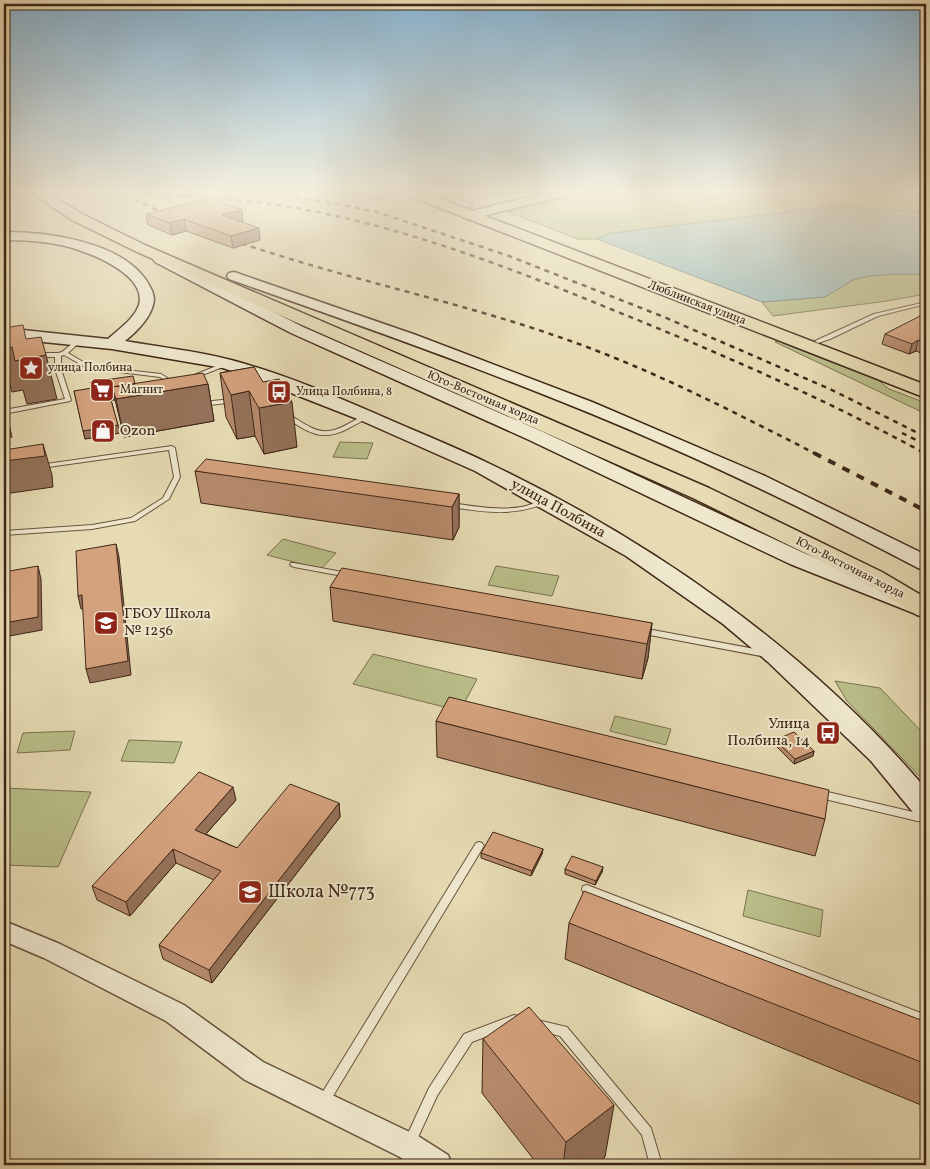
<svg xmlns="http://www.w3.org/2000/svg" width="930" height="1169" viewBox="0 0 930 1169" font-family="Vollkorn,serif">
  <rect width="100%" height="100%" fill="#e6dbb3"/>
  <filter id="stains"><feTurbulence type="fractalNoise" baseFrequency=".004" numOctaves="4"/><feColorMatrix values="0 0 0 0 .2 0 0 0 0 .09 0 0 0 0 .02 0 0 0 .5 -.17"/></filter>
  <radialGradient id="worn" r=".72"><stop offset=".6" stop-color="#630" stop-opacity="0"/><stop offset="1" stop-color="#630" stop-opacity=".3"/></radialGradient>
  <path fill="#b9be89" stroke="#7c7250" d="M590 192H926V213L855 207H829L622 232 607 234 597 239H578L508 212Z
    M897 274H926V294L887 301 773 316 762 302 825 297 853 280 869 276Z
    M780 340 878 380 889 389 926 403V414L775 342Z
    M340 442 373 443 367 459 333 457Z
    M283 539 336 553 321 569 267 555Z
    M496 566 559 576 552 596 488 585Z
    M373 654 477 679 460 711 353 684Z
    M835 681 880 688 926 736V783L847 701Z
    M615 716 671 729 666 745 610 731Z
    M75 731 70 750 17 753 23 733Z
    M129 740 182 742 174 763 121 761Z
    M4 788 91 792 58 867 4 865Z
    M748 890 823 910 820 937 743 916Z"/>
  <path fill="#9ab9b7" stroke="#767e77" d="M829 207H855L926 213V274H897L869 276 853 280 825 297 762 302 597 239 607 234 622 232Z"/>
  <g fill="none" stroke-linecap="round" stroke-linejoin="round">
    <defs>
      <path id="lane" d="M466 192H472L450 198 448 197Z
        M926 302V304L878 316 830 339 818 343 815 341 874 314Z
        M79 338 82 340 81 341 68 353 90 366 161 374 177 384 176 385H172L160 377 87 368 64 355 61 356V369L71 400 70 401 4 414V410L65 399 55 369V357H36L33 355 36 353H58L62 352Z
        M226 362 228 363V365L197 377 195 378 192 376Z
        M233 399 236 401 235 402 202 406 199 404 202 402Z
        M286 413C294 417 302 423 310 427 330 438 346 425 364 415L366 414 369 416C363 421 356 424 349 428 321 443 307 432 284 416L283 415Z
        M172 446 175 448 180 477 169 499 135 521 92 529 4 535V531L92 525 131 518 163 498 174 477 169 450 41 468 39 467 38 466 39 465Z
        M544 500 546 501 547 502 546 503C511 517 486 512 450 507L447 505 450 503C473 506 498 511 521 507 529 506 536 502 544 500Z
        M291 563H294L348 573 352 575 348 577 294 567 290 565Z
        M642 628 766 651 770 654 766 657 639 633 638 631 639 629Z
        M819 790 926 815V823L816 797 814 794 816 791Z
        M479 842 482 843 484 846 482 849 327 1106 323 1108 319 1106 317 1102 319 1098 476 843Z
        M587 885 926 1015V1025L583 892 582 889 583 886Z
        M514 1015 518 1016 520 1020 518 1024 472 1042 437 1096 414 1146 410 1148 406 1146 404 1142 429 1088 464 1034Z
        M537 1020 567 1027 651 1128 662 1165H650L642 1135 560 1036 533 1029 531 1025 533 1021Z"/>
      <path id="street" d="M436 192H446L472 205 465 207Z
        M4 921 60 944 184 1005 263 1062 418 1136 448 1155 452 1165H413L398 1156 245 1080 166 1021 44 958 4 941Z"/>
      <path id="secondary" d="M550 192H569L567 195 471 219 465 215 467 212Z
        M4 232C47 232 119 241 146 280 151 288 156 296 153 305 149 320 136 332 125 341 160 347 196 351 231 360 292 376 353 404 411 429 437 440 463 451 488 463 652 541 808 650 926 789V819L916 816 871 761 768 662 723 624 626 556 475 471 360 420 258 380 223 368 112 349 4 338V328L108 339C119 329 134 319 139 305 148 273 84 250 61 245 42 241 23 240 4 240Z
        M160 255 303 327 541 431 806 554 926 603V618L790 564 527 439 291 333 155 262 153 259 155 256Z
        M234 272 416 335 592 402 765 476 926 555V570L918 568C836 525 752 483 667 446 524 383 376 331 229 279L227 276 229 273Z"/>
      <path id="primary" d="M30 192H46L82 214 147 246 709 488 882 572 926 598V617L917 615 864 582 693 498 137 252 72 220Z
        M405 192H423L926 385V398L407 195Z"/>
    </defs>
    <use href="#lane" stroke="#69533e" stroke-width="2"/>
    <use href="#street" stroke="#69533e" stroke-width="3"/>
    <use href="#secondary" stroke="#3f2617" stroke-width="3"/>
    <use href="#primary" stroke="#3f2617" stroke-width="3"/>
    <use href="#lane" fill="#efe8ce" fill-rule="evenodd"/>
    <use href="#street" fill="#efe8ce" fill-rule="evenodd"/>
    <use href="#secondary" fill="#efe8ce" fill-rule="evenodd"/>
    <use href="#primary" fill="#e6dbb3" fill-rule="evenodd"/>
    <path stroke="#3f2617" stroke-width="2.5" stroke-dasharray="5 5" stroke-linecap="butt" d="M97 192C162 195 227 196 290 207 403 226 508 267 613 310 720 353 825 399 926 454
      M256 192 332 203 377 212 509 256 664 317 830 389 924 436
      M125 195 170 216
      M232 240C340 278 454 300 562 338 649 368 734 412 816 454
      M902 433 926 445"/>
    <path stroke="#3f2617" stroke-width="4" stroke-dasharray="8 8" stroke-linecap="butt" d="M814 453 926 511
      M923 453 926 454"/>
  </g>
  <path fill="#b68b6c" stroke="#3f2617" d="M347 192H398V193L376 199 356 192 351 193Z
    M478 192H524L506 196H487Z
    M146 214 243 221 241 222 260 240 233 248 186 231 172 235 148 225Z
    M926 313V355L916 351 909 354 882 344 885 334Z
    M254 367 297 447 264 454 255 436 237 439 226 417 220 373Z
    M208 384 214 421 124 437 115 400H111L120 433 85 439 74 391Z
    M195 471 459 494V527L453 540 201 503Z
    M330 587 652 623 648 658 642 679 333 621Z
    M436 721 825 819 815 856 437 757Z
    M775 740 814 751 813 756 794 764 774 744Z
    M236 800 206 834 237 848 339 803 340 817 212 983 163 959 159 945 214 880 176 863 130 916 97 900 92 886Z
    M543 849 542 854 531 876 481 858V853Z
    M603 867 602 872 595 885 565 874V869Z
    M569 923 926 1022V1107L565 959Z
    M483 1039 605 1157 595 1165H538L482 1093Z"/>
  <path fill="#947158" stroke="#3f2617" d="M393 192H398V193L376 199V197Z
    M506 192H524L506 196Z
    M242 210 243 221 224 227 222 215Z
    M184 219 186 231 172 235 170 223Z
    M259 228 260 240 233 248 231 236Z
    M918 340 916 351 909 354 912 344Z
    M12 347 31 358 46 355 57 399 27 404 23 390 12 392 4 363V348Z
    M208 384 214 421 124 437 116 399Z
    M249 391 255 436 237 439 231 395Z
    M113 392 115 400H111L109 393Z
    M292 402 297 447 264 454 259 408Z
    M8 421 12 437 4 439V435Z
    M118 425 120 433 85 439 83 431Z
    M43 444 52 475 53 487 4 494V461Z
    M459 494V527L453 540 452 507Z
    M116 544 119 557 131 675 90 683 86 669Z
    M38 566 41 579 42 630 4 637V623Z
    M82 595 86 608 81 609 78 596Z
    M652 623 648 658 642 679 647 644Z
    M814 751 813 756 794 764 795 759Z
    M233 787 236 800 198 843 195 830Z
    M339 803 340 817 212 983 209 970Z
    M173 849 176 863 130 916 126 902Z
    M543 849 542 854 531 876 532 871Z
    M603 867 602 872 595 885 596 881Z
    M614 1105 605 1157 595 1165H563L566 1142Z"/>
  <path fill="#d4a27d" stroke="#3f2617" d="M363 192H393L376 197Z
    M211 198 242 210 222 215 259 228 231 236 184 219 170 223 146 214Z
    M926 313V343L918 340 912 344 885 334Z
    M23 325 26 339 41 337 46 355 15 361 12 347 4 348V328Z
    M254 367 263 382 279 379 292 402 259 408 249 391 231 395 220 373Z
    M203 373 208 384 116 399 112 387Z
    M133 376 135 384 112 387 113 392 109 393 118 425 83 431 74 391 92 388 90 382Z
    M7 417 11 433 4 435V418Z
    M43 444 45 456 4 461V450Z
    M206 459 459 494 452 507 195 471Z
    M116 544 128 661 86 669 82 595 78 596 76 551Z
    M38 566V617L4 623V572Z
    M342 568 652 623 647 644 330 587Z
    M449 697 829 790 825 819 436 721Z
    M794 732 814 751 795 759 775 740Z
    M199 772 233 787 195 830 237 848 290 784 339 803 209 970 159 945 221 871 173 849 126 902 92 886Z
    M493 832 543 849 532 871 481 853Z
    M572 856 603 867 596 881 565 869Z
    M584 891 926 1022V1064L569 923Z
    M529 1007 614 1105 566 1142 483 1039Z"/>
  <linearGradient id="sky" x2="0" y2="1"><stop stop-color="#89b6d4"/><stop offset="0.54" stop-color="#f4efdd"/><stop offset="1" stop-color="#f4efdd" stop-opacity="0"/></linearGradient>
  <rect width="930" height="355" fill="url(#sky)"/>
  <defs>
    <symbol id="sight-square" viewBox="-11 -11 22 22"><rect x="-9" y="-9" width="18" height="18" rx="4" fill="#8f2418" stroke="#efe8ce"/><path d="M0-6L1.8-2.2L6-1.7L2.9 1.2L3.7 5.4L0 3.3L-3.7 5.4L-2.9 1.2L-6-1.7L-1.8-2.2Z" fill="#fff"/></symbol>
    <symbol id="supermarket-square" viewBox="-11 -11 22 22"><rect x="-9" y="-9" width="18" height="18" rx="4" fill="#8f2418" stroke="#efe8ce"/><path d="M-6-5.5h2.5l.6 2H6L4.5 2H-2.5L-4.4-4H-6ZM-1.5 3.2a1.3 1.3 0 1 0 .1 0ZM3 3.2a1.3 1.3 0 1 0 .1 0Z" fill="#fff"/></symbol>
    <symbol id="bus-square" viewBox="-11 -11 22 22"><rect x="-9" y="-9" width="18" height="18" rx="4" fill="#8f2418" stroke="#efe8ce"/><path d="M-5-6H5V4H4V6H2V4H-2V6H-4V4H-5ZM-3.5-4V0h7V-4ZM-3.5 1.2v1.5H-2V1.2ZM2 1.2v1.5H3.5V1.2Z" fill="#fff"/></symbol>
    <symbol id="shop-square" viewBox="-11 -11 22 22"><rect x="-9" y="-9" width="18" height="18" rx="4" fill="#8f2418" stroke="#efe8ce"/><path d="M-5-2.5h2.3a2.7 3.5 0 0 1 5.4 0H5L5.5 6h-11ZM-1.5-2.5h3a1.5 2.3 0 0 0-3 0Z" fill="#fff"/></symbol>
    <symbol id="school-square" viewBox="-11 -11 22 22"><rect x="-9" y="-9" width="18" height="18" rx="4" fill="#8f2418" stroke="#efe8ce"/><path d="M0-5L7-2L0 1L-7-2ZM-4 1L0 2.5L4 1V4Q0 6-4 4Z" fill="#fff"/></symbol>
  </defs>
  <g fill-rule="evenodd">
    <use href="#sight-square" x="17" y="354" width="28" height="28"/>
    <use href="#supermarket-square" x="88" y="376" width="28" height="28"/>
    <use href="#bus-square" x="265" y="378" width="28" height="28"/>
    <use href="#shop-square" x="89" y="417" width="28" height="28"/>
    <use href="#school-square" x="92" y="609" width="28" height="28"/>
    <use href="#bus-square" x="814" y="719" width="28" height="28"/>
    <use href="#school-square" x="236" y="878" width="28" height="28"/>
  </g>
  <g text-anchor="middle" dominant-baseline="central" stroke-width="4" stroke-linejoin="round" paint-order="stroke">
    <g font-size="12" fill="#3f2617" stroke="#efe8ce">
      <text transform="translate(697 303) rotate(21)">Люблинская улица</text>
      <text transform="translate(483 398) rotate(23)">Юго-Восточная хорда</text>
      <text transform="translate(850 568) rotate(27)">Юго-Восточная хорда</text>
    </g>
    <g font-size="12" fill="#3f2617" stroke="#efe8ce" text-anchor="start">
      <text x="48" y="368">улица Полбина</text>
      <text x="120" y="390">Магнит</text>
      <text x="296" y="392">Улица Полбина, 8</text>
    </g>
    <g font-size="15" fill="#3f2617" stroke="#efe8ce" text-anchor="start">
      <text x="120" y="431">Ozon</text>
      <text x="124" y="614">ГБОУ Школа<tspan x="124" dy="17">№ 1256</tspan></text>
      <text x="810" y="724" text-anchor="end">Улица<tspan x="810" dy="17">Полбина, 14</tspan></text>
    </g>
    <g font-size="15" fill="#3f2617" stroke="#efe8ce">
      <text transform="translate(558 509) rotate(29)">улица Полбина</text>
    </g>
    <g font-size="18" fill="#3f2617" stroke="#efe8ce" text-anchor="start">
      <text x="268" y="892">Школа №773</text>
    </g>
  </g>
  <rect width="930" height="1169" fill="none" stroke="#e6dbb3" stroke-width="20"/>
  <rect x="5" y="5" width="920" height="1159" fill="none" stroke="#3f2617" stroke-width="2.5"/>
  <rect x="10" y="10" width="910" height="1149" fill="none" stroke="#3f2617"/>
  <rect width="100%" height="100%" filter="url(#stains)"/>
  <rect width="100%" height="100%" fill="url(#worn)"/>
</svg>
